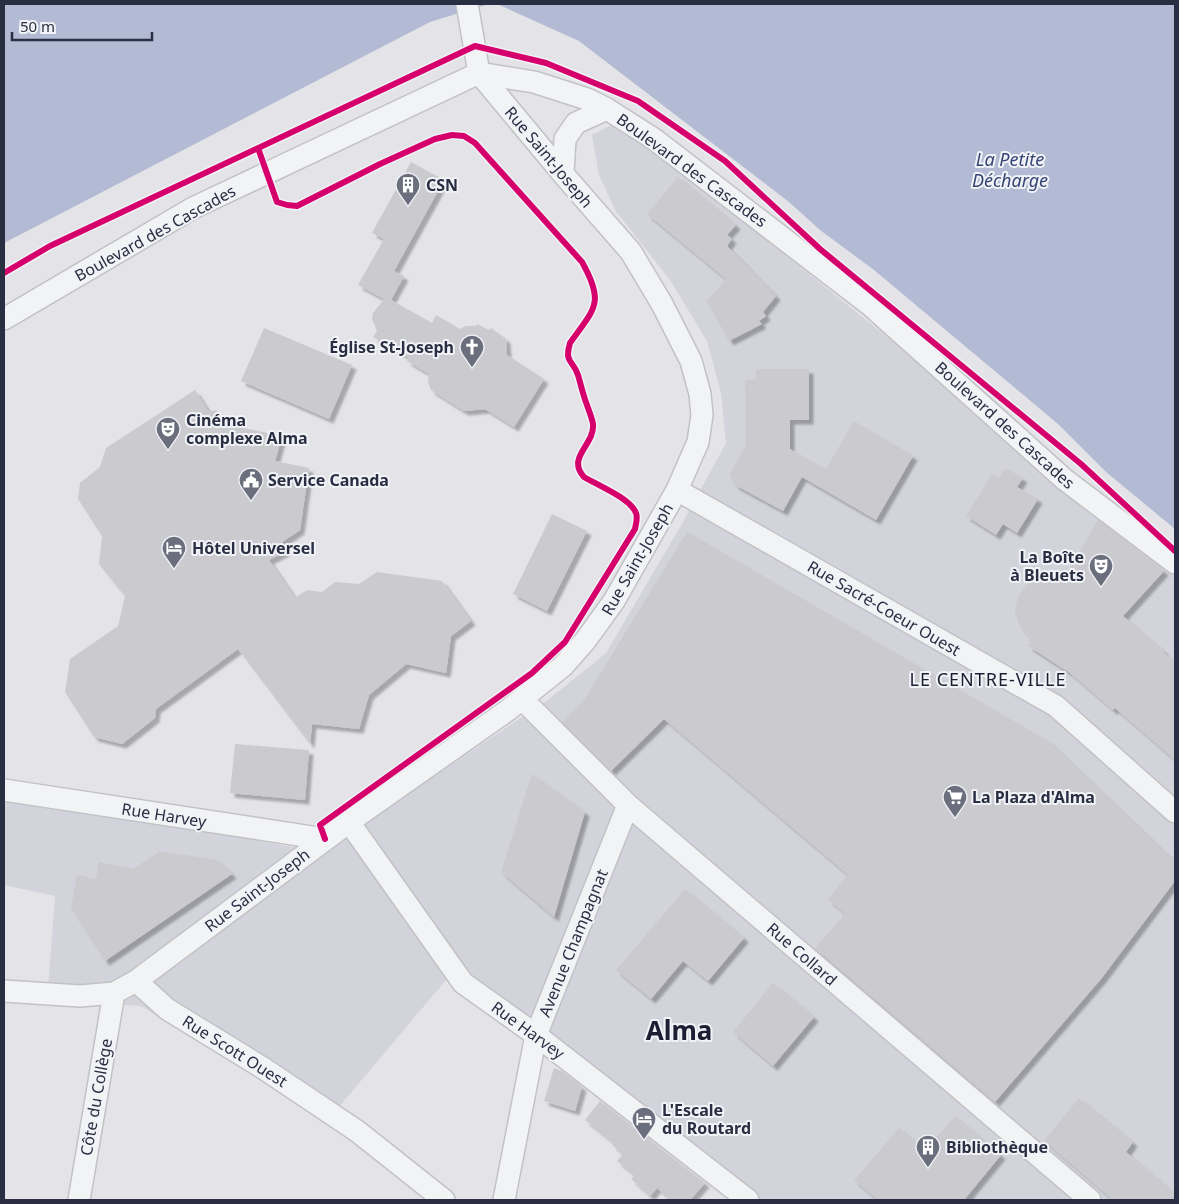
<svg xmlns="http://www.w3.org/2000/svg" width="1179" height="1204" viewBox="0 0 1179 1204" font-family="'Noto Sans',sans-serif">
  <defs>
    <filter id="shadow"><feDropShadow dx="4.5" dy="4.5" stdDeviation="1" flood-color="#0004"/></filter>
  </defs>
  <rect width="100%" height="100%" fill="#e4e4e8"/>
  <path fill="#d2d3db" d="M613 124 636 135 1175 568V1200H756L457 967 327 1121 141 1006 47 1001 55 896 4 885V796L321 852 549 699 606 653 683 522 726 443 721 393 707 341 670 280 615 210 599 175 592 135Z"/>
  <path fill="#b2bbd3" d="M4 4H489L430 22 4 243Z
    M497 4H1175V529L1106 472 1058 424 874 270 820 230 789 202 579 41Z"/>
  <path fill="#cacacf" filter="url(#shadow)" d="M411 162 444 180 394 271 404 276 391 300 432 323 436 315 460 329 466 326H476L477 324 489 330 491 328 506 339 507 355 544 379 514 427 485 409 464 411 431 390 428 382 429 374 407 361 409 358 373 337 377 331 372 319 373 313 384 299 358 285 384 239 372 233Z
    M678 177 736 225 727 235 732 239 727 246 776 296 763 312 766 316 759 321 762 324 729 341 707 301 726 279 647 214Z
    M264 328 352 365 329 419 241 381Z
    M756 369H809V420H790V449L826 469 854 421 913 456 876 520 802 477 783 511 735 485 729 475 746 445 745 380 756 379Z
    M195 390 209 412 216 410 229 425 282 436 275 461 309 468 300 530 282 542 286 551 269 560 295 598 307 590 322 592 335 582 359 584 377 572 442 581 471 621 451 636 446 673 406 664 369 695 359 729 312 724 310 744 238 649 156 709 155 718 122 744 94 737 65 692 70 659 118 626 125 596 99 564 102 536 78 499 80 483 100 467 106 448Z
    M1005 468 1023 478 1017 487 1038 499 1017 533 1003 524 996 535 966 516 992 474 999 478Z
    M552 514 587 531 547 611 513 594Z
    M1098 520 1164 571 1123 616 1164 651 1163 652 1175 662V760L1115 708 1113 710 1070 673 1028 646 1032 641 1020 627 1015 612 1018 596 1028 584 1040 579 1053 578 1063 581Z
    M687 532 1048 741 1175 862V881L1101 979 995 1102 815 948 845 914 828 899 848 875 664 719 611 771 562 722 584 700Z
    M235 744 309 750 305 800 230 793Z
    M532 774 585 812 554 917 501 872Z
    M160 851 217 860 232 874 105 961 71 908 77 875 96 879 99 862 133 869Z
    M685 889 744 938 708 981 683 961 651 999 616 970Z
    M773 983 814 1017 773 1066 733 1032Z
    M554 1068 562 1071 582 1087 575 1111 544 1101Z
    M1079 1098 1133 1142 1126 1152 1175 1194V1200H1113L1044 1141Z
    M600 1101 705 1183 690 1200H671L657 1188 650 1196 631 1179 635 1175 617 1161 623 1154 612 1145 614 1143 585 1120Z
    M955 1116 1001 1155 964 1200H878L854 1180 899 1128 925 1151Z"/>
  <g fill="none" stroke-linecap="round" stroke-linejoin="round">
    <defs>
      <path id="minor" d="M563 174 565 139 576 123 607 109
        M4 319 193 208 479 73 534 82 587 99 607 109 654 139 870 305 1064 479 1175 563
        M677 490 1056 706 1175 812
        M522 699 628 805 1090 1200
        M4 790 325 839
        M349 822 463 983 536 1035 748 1200
        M136 981 167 1009 263 1068 357 1131 444 1200
        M4 991 80 996 114 993 136 981 349 822 508 710 563 666 585 641 614 601 677 490 698 442 702 415 700 394 691 361 662 304 631 252 563 174 479 73 467 4
        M79 1200 114 993
        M504 1200 536 1035 628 805"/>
    </defs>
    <use href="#minor" stroke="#c2c2c6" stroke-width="24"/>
    <use href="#minor" stroke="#f2f3f5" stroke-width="21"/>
    <defs>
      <path id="cycleway" d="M258 148 277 202 287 205 297 206 380 164 435 139 452 135 464 136 475 143 582 262C605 303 595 308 570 343 564 363 573 360 578 375 581 385 583 395 587 405 589 411 592 418 593 424 595 445 566 457 584 477 597 485 630 498 636 513 638 518 636 523 635 529L565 642 532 673 320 825 325 839
        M4 273 50 246 475 46 546 63 638 101 725 161 820 249 1081 464 1175 551"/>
    </defs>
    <use href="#cycleway" stroke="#f1f3f7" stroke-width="9"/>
    <use href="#cycleway" stroke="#d6006c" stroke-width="6"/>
  </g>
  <defs>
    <symbol id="building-pin" viewBox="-11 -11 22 30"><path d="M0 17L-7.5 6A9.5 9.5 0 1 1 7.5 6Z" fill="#6b6e7c" stroke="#f1f3f7"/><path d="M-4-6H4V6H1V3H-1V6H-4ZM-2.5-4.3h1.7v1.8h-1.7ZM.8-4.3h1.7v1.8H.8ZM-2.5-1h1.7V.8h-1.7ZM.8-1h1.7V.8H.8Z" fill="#fff"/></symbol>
    <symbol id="church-pin" viewBox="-11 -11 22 30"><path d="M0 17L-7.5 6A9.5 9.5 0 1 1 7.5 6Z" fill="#6b6e7c" stroke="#f1f3f7"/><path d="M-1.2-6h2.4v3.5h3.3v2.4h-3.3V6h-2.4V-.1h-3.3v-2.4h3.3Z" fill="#fff"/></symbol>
    <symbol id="theatre-pin" viewBox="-11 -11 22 30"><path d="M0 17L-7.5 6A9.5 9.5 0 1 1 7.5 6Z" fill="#6b6e7c" stroke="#f1f3f7"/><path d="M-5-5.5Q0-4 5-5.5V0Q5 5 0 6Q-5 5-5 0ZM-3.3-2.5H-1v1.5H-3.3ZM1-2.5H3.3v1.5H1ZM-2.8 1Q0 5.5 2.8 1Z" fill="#fff"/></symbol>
    <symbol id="civic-pin" viewBox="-11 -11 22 30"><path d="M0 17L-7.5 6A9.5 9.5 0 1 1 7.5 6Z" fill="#6b6e7c" stroke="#f1f3f7"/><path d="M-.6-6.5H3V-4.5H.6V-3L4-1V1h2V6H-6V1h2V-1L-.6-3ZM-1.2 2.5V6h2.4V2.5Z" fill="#fff"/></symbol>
    <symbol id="hotel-pin" viewBox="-11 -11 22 30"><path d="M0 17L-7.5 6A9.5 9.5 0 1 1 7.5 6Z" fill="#6b6e7c" stroke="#f1f3f7"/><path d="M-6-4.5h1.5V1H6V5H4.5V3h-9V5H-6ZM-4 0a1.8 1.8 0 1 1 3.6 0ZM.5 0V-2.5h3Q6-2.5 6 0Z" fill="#fff"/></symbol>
    <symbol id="supermarket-pin" viewBox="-11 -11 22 30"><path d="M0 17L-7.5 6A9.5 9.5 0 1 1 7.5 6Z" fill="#6b6e7c" stroke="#f1f3f7"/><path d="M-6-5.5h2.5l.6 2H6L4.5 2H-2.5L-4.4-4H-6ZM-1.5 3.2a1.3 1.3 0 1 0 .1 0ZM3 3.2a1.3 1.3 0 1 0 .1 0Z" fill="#fff"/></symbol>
  </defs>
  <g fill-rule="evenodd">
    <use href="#building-pin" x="394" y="171" width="28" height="38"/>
    <use href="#church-pin" x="458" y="333" width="28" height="38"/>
    <use href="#theatre-pin" x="154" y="415" width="28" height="38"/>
    <use href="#civic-pin" x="237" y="466" width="28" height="38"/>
    <use href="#hotel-pin" x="160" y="534" width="28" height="38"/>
    <use href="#theatre-pin" x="1087" y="552" width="28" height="38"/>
    <use href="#supermarket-pin" x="941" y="783" width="28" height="38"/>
    <use href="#hotel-pin" x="630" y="1105" width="28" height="38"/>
    <use href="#building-pin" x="914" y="1133" width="28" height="38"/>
  </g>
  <g text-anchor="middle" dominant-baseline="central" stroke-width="4" stroke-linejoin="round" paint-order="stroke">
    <g font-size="16" fill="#2a2e42" stroke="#f1f3f7">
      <text transform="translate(549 157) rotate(50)">Rue Saint-Joseph</text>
      <text transform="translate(692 170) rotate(36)">Boulevard des Cascades</text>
      <text transform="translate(155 233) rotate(-29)">Boulevard des Cascades</text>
      <text transform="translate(1005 425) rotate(42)">Boulevard des Cascades</text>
      <text transform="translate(637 559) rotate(-60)">Rue Saint-Joseph</text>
      <text transform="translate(884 608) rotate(30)">Rue Sacré-Coeur Ouest</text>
      <text transform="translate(164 815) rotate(9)">Rue Harvey</text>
      <text transform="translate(257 890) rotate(-37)">Rue Saint-Joseph</text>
      <text transform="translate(573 943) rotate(-68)">Avenue Champagnat</text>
      <text transform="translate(802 954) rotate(41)">Rue Collard</text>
      <text transform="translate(528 1030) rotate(36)">Rue Harvey</text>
      <text transform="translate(235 1051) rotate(32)">Rue Scott Ouest</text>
      <text transform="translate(96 1097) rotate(-80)">Côte du Collège</text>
    </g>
    <g font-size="16" font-weight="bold" fill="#2a2e42" stroke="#f1f3f7" text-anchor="start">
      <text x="426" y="185">CSN</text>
      <text x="454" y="347" text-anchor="end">Église St-Joseph</text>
      <text x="186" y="420">Cinéma<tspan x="186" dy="18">complexe Alma</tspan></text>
      <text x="268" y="480">Service Canada</text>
      <text x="192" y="548">Hôtel Universel</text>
      <text x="1084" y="557" text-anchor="end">La Boîte<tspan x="1084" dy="18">à Bleuets</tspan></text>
      <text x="972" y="797">La Plaza d'Alma</text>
      <text x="662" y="1110">L'Escale<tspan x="662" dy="18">du Routard</tspan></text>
      <text x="946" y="1147">Bibliothèque</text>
    </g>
    <g font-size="18" font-style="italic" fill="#344576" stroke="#f1f3f7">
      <text x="1010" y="159">La Petite<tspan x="1010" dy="21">Décharge</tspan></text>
    </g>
    <g font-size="18" letter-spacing="1" fill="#1c1f33" stroke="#f1f3f7">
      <text x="988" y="679">LE CENTRE-VILLE</text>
    </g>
    <g font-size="26" font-weight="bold" fill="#1c1f33" stroke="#f1f3f7">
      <text x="679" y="1030">Alma</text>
    </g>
  </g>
  <rect width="1179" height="1204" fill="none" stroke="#2a2e42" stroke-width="10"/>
  <path d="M12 32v8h140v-8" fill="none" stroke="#2a2e42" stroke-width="2.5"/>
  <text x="20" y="32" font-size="15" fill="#2a2e42" stroke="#f1f3f7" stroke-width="4" paint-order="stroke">50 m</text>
</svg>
